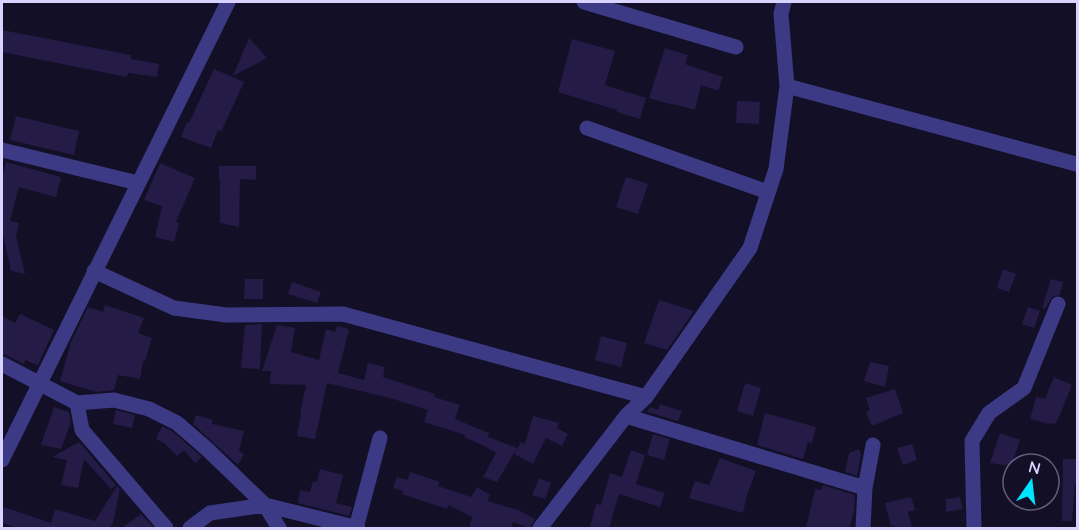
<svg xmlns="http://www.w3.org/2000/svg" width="1079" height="530" viewBox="0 0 1079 530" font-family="Quicksand,sans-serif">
  <rect width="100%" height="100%" fill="#130f26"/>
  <path fill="#241b47" d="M2 30 131 55V59L159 64 157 77 128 73 127 77 2 52Z
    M249 38 267 58 233 76Z
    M572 39 615 51 605 85 646 98 640 119 617 112V110L558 92Z
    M665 48 688 55 685 64 723 77 718 91 701 85 695 110 673 104V105L649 98Z
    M214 69 244 82 221 132 218 130 211 148 181 137 187 122 189 123Z
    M737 101 760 102 759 124 736 123Z
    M16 116 79 131 74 155 10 140Z
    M6 162 61 177 56 197 19 187 10 221 19 223 16 236 25 274 11 271 3 235H2V179Z
    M160 163 195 178 176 222 179 223 174 242 155 237 162 206 144 200Z
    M219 166H256V180L240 179 239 227 220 223V179H219Z
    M626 177 648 184 638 214 616 207Z
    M1003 269 1016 274 1009 292 997 288Z
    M245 279H263V299H244Z
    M1051 279 1063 282 1060 295 1052 297 1045 309 1042 308Z
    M292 282 321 292 317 303 288 294Z
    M659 300 694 311 667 350 644 343Z
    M105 305 144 318 138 333 152 338 145 361H143L140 379 118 375 114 390 96 392 60 381 71 342 88 307 103 312Z
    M1028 307 1040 311 1034 328 1022 324Z
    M20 314 54 330 38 365 25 360 24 364 6 355 2 354V316L15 323Z
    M262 324 260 369 241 368 245 325Z
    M277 325 295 328 291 352 319 360 326 329 335 332 337 326 349 329 338 373 364 380 368 363 385 367 383 377 435 394 434 397 460 405 455 419 489 433 488 437 517 448 497 482 483 477 496 453 484 446 464 437 465 435 424 422 428 410 390 398 327 383 315 439 297 436 301 414 300 413 306 385 270 384 271 371H262Z
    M601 336 627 343 621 367 595 360Z
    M870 362 889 366 885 387 864 381Z
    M1054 377 1072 385 1056 424 1049 423V424L1030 419 1036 397 1045 399Z
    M745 383 761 388 753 416 737 411Z
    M895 389 903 413 872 426 866 412 870 410 866 398Z
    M660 404 682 411 678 421 647 412 650 407 658 410Z
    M54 407 69 412 71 422 61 449 41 445Z
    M116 410 135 415 132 428 113 424Z
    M765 413 816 427 812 443 808 442 803 459 757 445Z
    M196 415 213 420 212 424 244 431 239 451 244 454 238 465 193 424Z
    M533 416 559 423 557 428 568 434 562 446 546 438 533 464 514 454 521 442 525 444Z
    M162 426 172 431 202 457 195 463 184 450 185 449 177 456 164 443 156 439Z
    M1000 433 1020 440 1012 464 1004 465 990 463Z
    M653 434 670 439 664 460 647 455Z
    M79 442 116 485 111 489 84 459 78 488 61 485 67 460 52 457Z
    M912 444 917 460 903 465 897 448Z
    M859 449 861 454 857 476 845 472 849 453Z
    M631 450 645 455 636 484 665 493 660 507 619 494 609 528H590L596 504 601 505 610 473 622 477Z
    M720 458 756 471 747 495 743 513 689 498 695 481 709 485Z
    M1063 459H1077V484H1075L1072 521H1062Z
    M320 469 343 475 336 503 352 507 349 516 298 503 300 490 310 492 313 481 317 482Z
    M410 472 440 482 438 486 471 497 477 487 490 495 487 501 518 510 535 519 530 528 513 522 511 528H469L472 517 448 505 447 509 402 494 403 491 393 488 397 477 407 480Z
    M539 478 551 483 545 499 532 495Z
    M823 485 855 495 854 512 849 528H806L815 489 821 490Z
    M117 486 120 489 113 523 109 528H18L2 523V514L4 507 51 523 55 509 95 521Z
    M911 497 915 510 908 512 912 528H895L894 525 891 526 885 503Z
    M960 497 963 509 946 512V499Z
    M141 514 154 528H122Z"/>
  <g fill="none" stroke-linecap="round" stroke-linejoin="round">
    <path stroke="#3d3a85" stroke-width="15" d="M584 2 736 47
      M787 86 1076 164
      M587 128 768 192
      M2 150 138 183
      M94 271 174 308 226 315 343 314 646 397
      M2 364 77 403 114 400 149 409 177 423 207 449 265 505 279 528
      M77 403 82 430 166 528
      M626 416 865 488
      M2 460 228 2
      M190 528 210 513 265 505 358 528
      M356 528 380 438
      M540 528 626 416 646 397 750 248 776 169 787 86 781 14 784 2
      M863 528 865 488 873 445
      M974 528 972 441 989 413 1024 388 1058 304"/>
  </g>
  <rect width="1079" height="530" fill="none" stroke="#d9d4ff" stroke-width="6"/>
  <g transform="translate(1031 482) rotate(14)"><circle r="28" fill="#130f26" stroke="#625e7d" stroke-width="1.5"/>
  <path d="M0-4.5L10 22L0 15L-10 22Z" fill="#00e5ff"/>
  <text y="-9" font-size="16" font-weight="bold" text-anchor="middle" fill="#d9d4ff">N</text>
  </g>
</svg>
